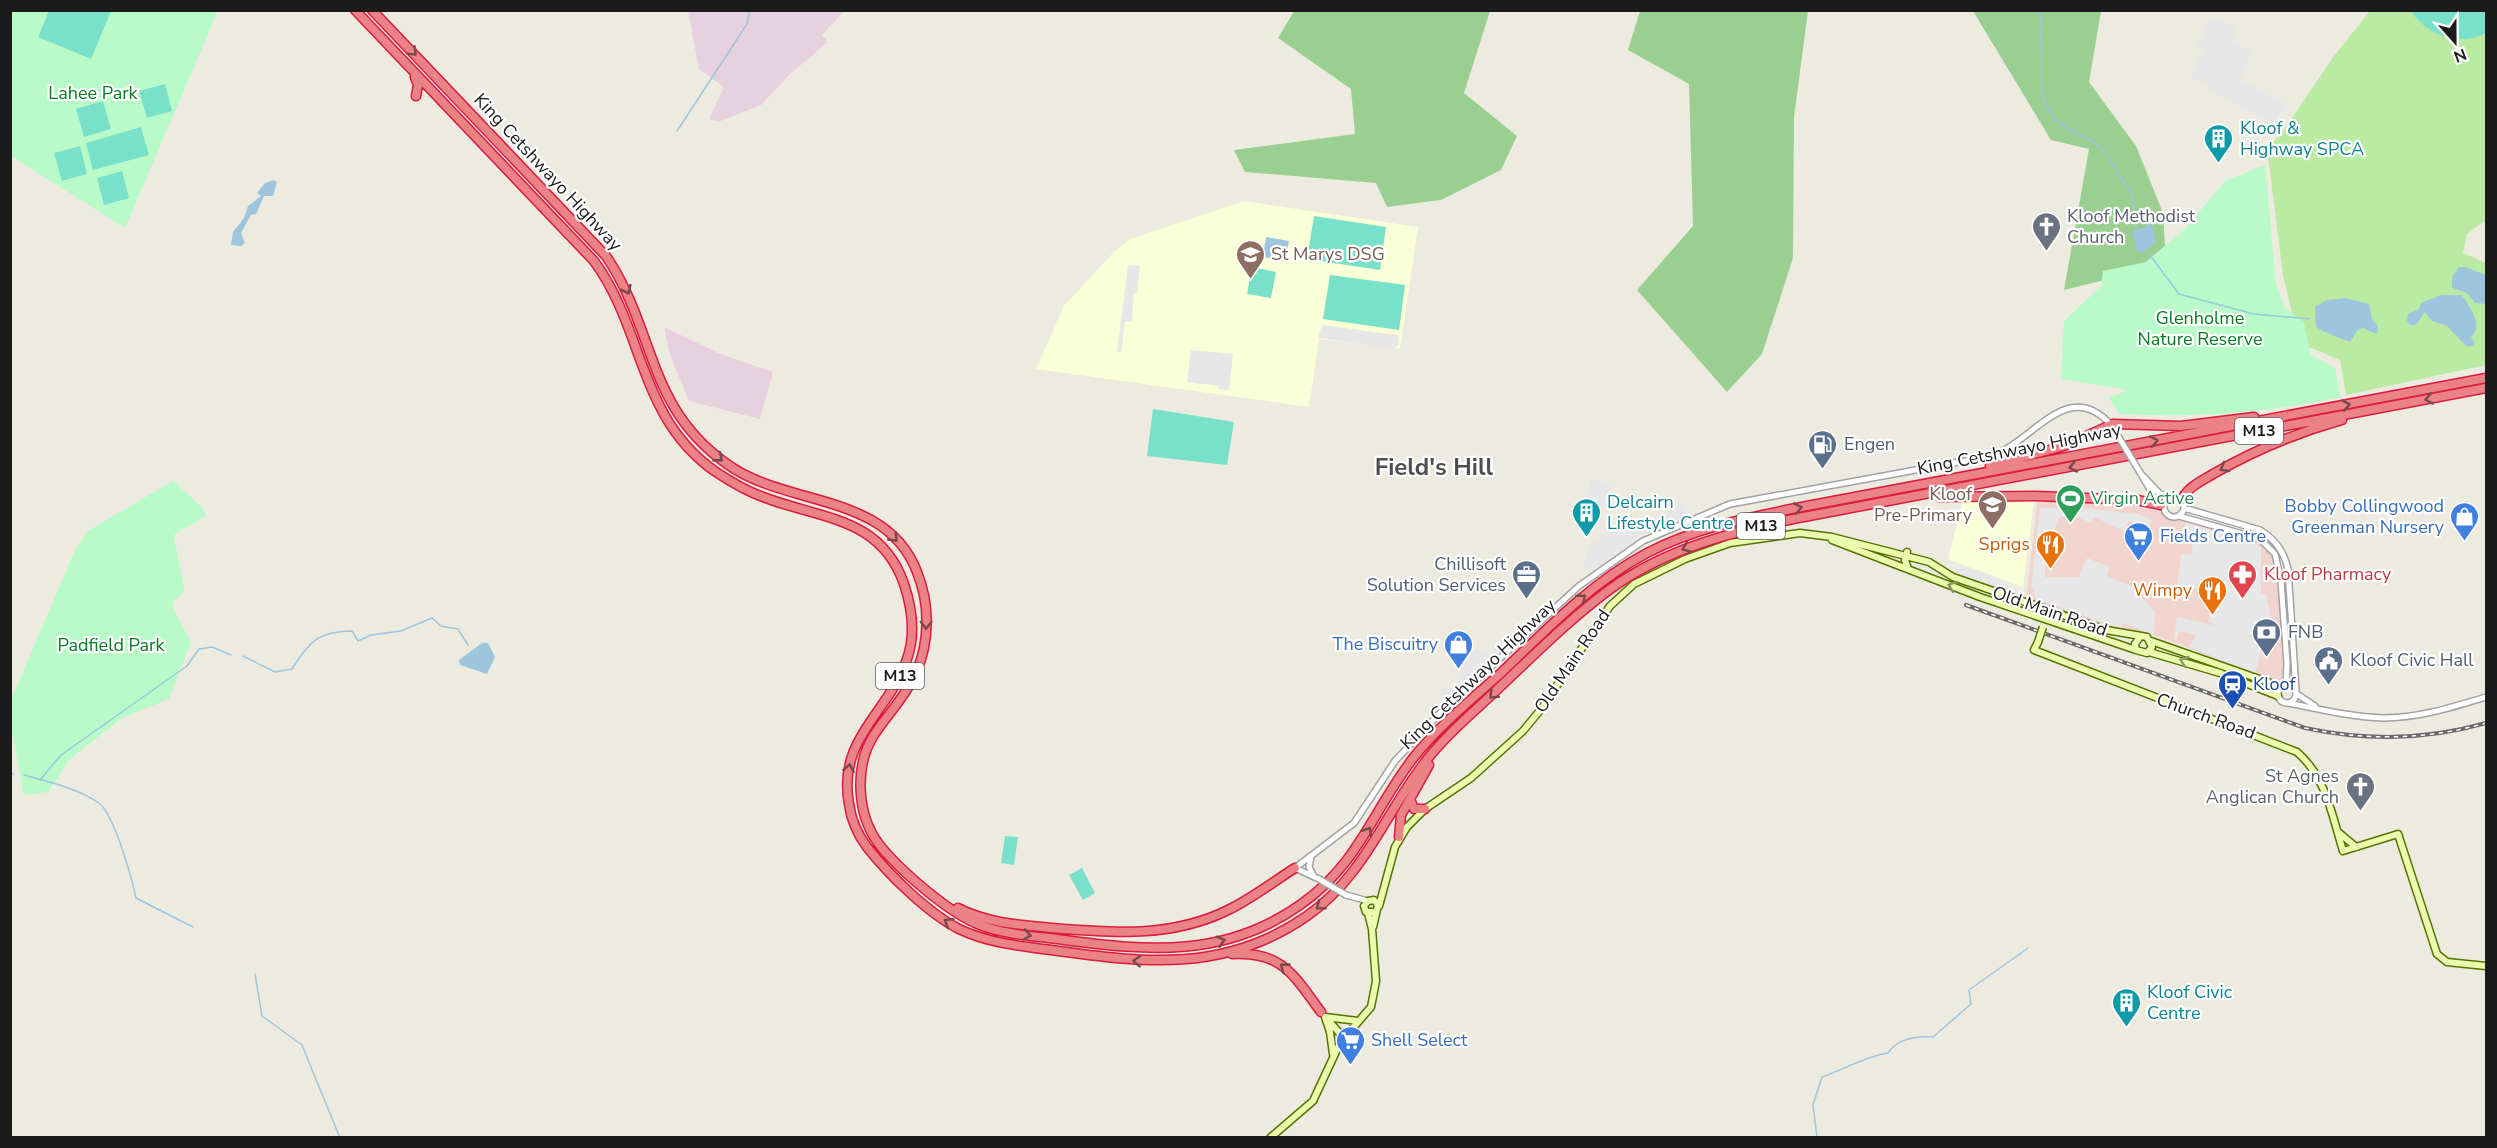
<svg xmlns="http://www.w3.org/2000/svg" width="2497" height="1148" viewBox="0 0 2497 1148" font-family="'Nunito Sans',sans-serif">
  <rect width="100%" height="100%" fill="#edebe0"/>
  <path fill="#f0d4cd" d="M2038 497 2143 503 2165 510 2171 517 2181 518 2259 541 2273 555 2278 576 2286 674 2284 681 2277 684 2174 642 2146 633 2128 632 2026 600Z"/>
  <path fill="#e7d1df" d="M688 11V10L844 11 822 35 828 42 790 74 761 105 718 122 709 119 724 87 699 69Z
    M664 327 718 353 773 372 760 419 689 401 670 355Z"/>
  <path fill="#f9ffd7" d="M1244 201 1418 227 1400 349 1319 339 1309 407 1036 369 1064 306 1114 252 1130 239Z
    M1964 497 2034 499 2023 587 1948 559Z"/>
  <path fill="#bbeba2" d="M2370 11H2486V220L2467 234 2463 253 2486 263V365L2346 395 2340 360 2299 343 2283 275 2267 148 2284 130 2334 56Z"/>
  <path fill="#9bcf92" d="M1294 11H1490L1464 93 1517 136 1501 170 1441 200 1387 207 1376 183 1245 172 1234 150 1355 134 1351 89 1278 38Z
    M1640 11H1808L1794 117 1793 258 1762 354 1727 392 1637 290 1693 226 1689 84 1628 50Z
    M1973 11H2101L2089 82 2136 146 2163 213 2165 246 2133 273 2064 290 2089 149 2051 140Z"/>
  <path fill="#b8fbc8" d="M10 11H218L125 228 11 156Z
    M2265 165 2276 283 2284 307 2304 322 2310 354 2335 368 2341 397C2267 413 2196 418 2120 414L2109 398 2128 390 2061 379 2064 321 2101 286 2103 271 2146 262 2184 230 2225 181Z
    M173 481 203 508 206 516 175 534 174 537 184 587 183 594 174 600 172 606 191 642 169 699 122 718 70 759 48 792 24 795 11 728V700L75 550 88 531Z"/>
  <path fill="#79e1c9" d="M49 11H111L91 59 38 37Z
    M2411 11H2486V33C2460 47 2427 36 2411 11Z
    M165 84 172 111 147 118 139 91Z
    M103 101 111 129 84 137 76 109Z
    M141 127 149 155 93 170 86 143Z
    M80 146 87 174 62 181 54 153Z
    M122 171 129 198 104 205 97 178Z
    M1314 216 1386 227 1380 270 1307 259Z
    M1252 267 1276 272 1271 298 1247 294Z
    M1330 275 1405 285 1399 330 1323 319Z
    M1153 409 1234 422 1227 465 1147 456Z
    M1005 836 1018 837 1014 865 1001 863Z
    M1082 868 1095 893 1083 900 1069 875Z"/>
  <path fill="#e7e7e7" d="M2211 17 2237 28 2232 42 2252 51 2240 80 2287 105 2273 124 2209 90 2211 85 2191 77 2203 49 2197 46Z
    M1128 265 1140 266 1137 293H1134L1132 322 1125 321 1121 353 1117 352Z
    M1322 325 1398 335 1399 344 1394 349 1318 338Z
    M1191 350 1233 354 1229 390 1219 389V386L1187 382Z
    M1591 479 1612 485 1604 508 1585 502Z
    M1675 502 1685 505 1689 515 1652 530V522Z
    M2071 507 2138 514 2152 520 2147 528 2129 521 2124 531 2094 517 2091 523 2072 515 2069 519 2060 516 2050 542 2066 549 2063 556 2045 557V577H2078L2087 558 2110 567 2107 576 2133 587 2155 612 2154 635 2124 623 2119 628 2034 598V589L2031 588 2040 508Z
    M1636 521 1647 531 1590 573 1584 565 1588 546 1614 528 1618 529Z
    M2186 523 2247 540 2261 547V593L2266 594 2275 635 2254 630 2253 637 2233 631 2264 642 2255 673 2189 647 2196 635 2179 631 2176 640 2174 639 2177 617 2218 626 2209 622 2211 591 2177 587 2181 554 2191 555 2194 538 2180 535Z
    M1958 565 2003 581 1999 590 1955 574Z
    M1494 643 1508 646 1441 707 1439 700 1443 688 1454 690 1470 647 1488 655 1492 653Z"/>
  <path fill="#9dc5de" d="M273 180 277 182 273 196H264L256 214 251 215 241 233 245 243 241 246 231 245 233 232 244 218 248 206 261 196 257 193 265 183Z
    M2152 224 2156 241 2147 250 2138 253 2132 232Z
    M1266 237 1289 241 1285 261 1263 257Z
    M2459 267H2465L2486 275V304L2475 303 2467 293 2452 288V277Z
    M2441 295H2461L2465 299C2472 312 2483 325 2471 337L2475 343 2472 346H2466L2447 326 2432 321 2425 312 2416 325H2410L2407 321 2408 314 2419 309 2421 303Z
    M2346 298 2369 304 2372 319 2378 326 2377 334 2363 328 2357 331 2350 342C2338 337 2327 334 2316 327L2315 307 2327 300Z
    M482 643H488L495 657 487 674 460 665 459 660Z"/>
  <g fill="none" stroke-linecap="round" stroke-linejoin="round">
    <path stroke="#9dc5de" stroke-width="1.5" d="M2041 10 2042 98 2056 121 2101 147 2131 193 2137 231
      M677 131 747 24 750 10
      M2149 254 2179 294 2254 314 2310 319
      M243 656 275 672 292 669C310 642 316 632 352 631L358 641 371 635 401 631 432 618 441 626 458 629 468 645
      M10 775 13 774
      M24 775C49 782 77 788 99 803 114 814 132 879 136 898L193 927
      M40 780 61 755 187 666 199 649 212 647 231 655
      M255 974 262 1016 302 1045 340 1138
      M1817 1138 1813 1105 1822 1077C1845 1069 1864 1057 1888 1053 1898 1038 1916 1036 1933 1037L1971 1004 1969 990 2028 948"/>
    <defs>
      <path id="tertiary" d="M2141 474 2158 503
        M2142 475 2160 494 2171 497
        M2164 507a10 10 0 1 1 20 0a10 10 0 1 1-20 0Z
        M2184 508 2260 530C2275 539 2284 551 2288 569L2296 690
        M2179 516 2260 539 2275 554 2281 581 2287 663 2286 685
        M2278 694a9 9 0 1 1 18 0a9 9 0 1 1-18 0Z
        M2297 694 2315 706
        M2288 703C2319 709 2351 717 2383 718 2419 718 2453 707 2486 697
        M1311 857 1309 867 1313 875
        M1295 868 1354 823 1395 761 1439 714 1579 586 1643 541 1730 504 1992 456C2035 440 2068 376 2112 426
        M1295 868 1319 879
        M1346 895 1368 901"/>
      <path id="secondary" d="M1832 540 1980 597 2136 650
        M1907 552 1905 560 1908 569
        M2151 641 2282 687
        M2038 642 2034 650 2297 752C2326 777 2332 815 2343 851L2398 834 2437 954 2447 962 2486 966
        M2149 652 2220 673 2278 696
        M2338 832 2356 847
        M1379 906 1395 847 1407 827 1425 809 1471 778 1523 731 1542 708 1610 606 1634 584 1685 559 1730 543 1800 533 1832 537 1929 562 1953 577 2106 630 2147 637 2152 647 2147 653 2136 650 2135 644 2139 638
        M1373 927 1378 905 1374 900 1368 901 1364 906 1366 912H1376
        M1325 1017 1330 1032 1333 1054
        M1325 1017 1358 1021
        M1328 1020 1343 1037
        M1270 1138 1313 1101 1340 1043 1371 1007 1376 981 1372 929 1368 913"/>
      <path id="motorway" d="M355 10 594 261C645 330 638 418 716 472 731 482 748 492 766 498 821 519 881 517 904 584 912 608 916 634 907 659 889 713 837 738 849 804 851 819 858 835 867 847 889 875 928 913 959 929 988 943 1020 946 1051 950 1145 963 1225 973 1307 916 1363 877 1383 818 1422 766 1444 736 1475 711 1502 685 1536 653 1571 618 1609 590 1663 550 1728 533 1793 519L2486 388
        M372 10 606 256C656 330 646 407 727 464 786 507 887 492 917 572 930 604 930 641 916 673 906 696 887 715 874 735 854 766 857 814 878 843 898 869 950 914 980 925 1006 935 1036 936 1064 940 1149 951 1225 958 1300 905 1360 863 1372 811 1414 757 1439 726 1472 699 1502 672 1547 629 1592 582 1647 553 1693 529 1742 519 1791 509L2486 378
        M415 77 418 85 416 96
        M1990 466 2064 446 2113 424 2181 426 2254 417
        M1940 497 2036 496 2137 500 2161 505
        M2182 500C2187 487 2202 481 2213 474 2255 450 2295 433 2342 420
        M1410 799 1414 809H1425
        M1399 837 1401 815 1429 765
        M958 908C987 923 1020 925 1052 928 1112 933 1172 938 1228 910 1251 899 1273 882 1295 868
        M1232 954C1283 951 1294 976 1321 1012"/>
    </defs>
    <use href="#tertiary" stroke="#a2a2a2" stroke-width="8"/>
    <use href="#secondary" stroke="#567400" stroke-width="9"/>
    <use href="#motorway" stroke="#dc1b40" stroke-width="11"/>
    <use href="#tertiary" stroke="#fff" stroke-width="5"/>
    <use href="#secondary" stroke="#ecfcaf" stroke-width="6"/>
    <use href="#motorway" stroke="#ea8286" stroke-width="8"/>
    <defs>
      <path id="rail" d="M1966 605 2305 728C2366 741 2427 740 2486 723"/>
    </defs>
    <use href="#rail" stroke="#696969" stroke-width="4"/>
    <use href="#rail" stroke="#fff" stroke-width="1.5" stroke-dasharray="4.5" stroke-linecap="butt"/>
    <defs>
      <path id="tertiary-bridge" d="M2115 431 2141 474
        M1319 879 1346 895"/>
      <path id="secondary-bridge" d="M2038 642 2043 627"/>
    </defs>
    <use href="#tertiary-bridge" stroke="#a2a2a2" stroke-width="8" stroke-linecap="butt"/>
    <use href="#secondary-bridge" stroke="#567400" stroke-width="9" stroke-linecap="butt"/>
    <use href="#tertiary-bridge" stroke="#fff" stroke-width="5"/>
    <use href="#secondary-bridge" stroke="#ecfcaf" stroke-width="6"/>
  </g>
  <defs><path id="oneway-chevron" d="M-2-3.5L2.5 0L-2 3.5" fill="none" stroke-width="1.6" stroke-linecap="round" stroke-linejoin="round" transform="scale(1.5)"/></defs>
  <g stroke="#78494b">
    <use href="#oneway-chevron" transform="translate(413 52) rotate(45)"/>
    <use href="#oneway-chevron" transform="translate(627 290) rotate(64)"/>
    <use href="#oneway-chevron" transform="translate(2429 399) rotate(169)"/>
    <use href="#oneway-chevron" transform="translate(2346 405) rotate(-11)"/>
    <use href="#oneway-chevron" transform="translate(2154 441) rotate(-11)"/>
    <use href="#oneway-chevron" transform="translate(719 458) rotate(38)"/>
    <use href="#oneway-chevron" transform="translate(2073 467) rotate(169)"/>
    <use href="#oneway-chevron" transform="translate(2224 468) rotate(150)"/>
    <use href="#oneway-chevron" transform="translate(1798 508) rotate(-11)"/>
    <use href="#oneway-chevron" transform="translate(894 538) rotate(46)"/>
    <use href="#oneway-chevron" transform="translate(1686 548) rotate(158)"/>
    <use href="#oneway-chevron" transform="translate(1582 598) rotate(-40)"/>
    <use href="#oneway-chevron" transform="translate(926 625) rotate(92)"/>
    <use href="#oneway-chevron" transform="translate(1493 695) rotate(136)"/>
    <use href="#oneway-chevron" transform="translate(849 768) rotate(-80)"/>
    <use href="#oneway-chevron" transform="translate(1368 831) rotate(-59)"/>
    <use href="#oneway-chevron" transform="translate(1320 906) rotate(141)"/>
    <use href="#oneway-chevron" transform="translate(948 922) rotate(-148)"/>
    <use href="#oneway-chevron" transform="translate(1027 935) rotate(9)"/>
    <use href="#oneway-chevron" transform="translate(1221 941) rotate(-14)"/>
    <use href="#oneway-chevron" transform="translate(1137 961) rotate(-177)"/>
    <use href="#oneway-chevron" transform="translate(1284 967) rotate(-144)"/>
  </g>
  <g stroke="#8e976c">
    <use href="#oneway-chevron" transform="translate(1952 586) rotate(-160)"/>
    <use href="#oneway-chevron" transform="translate(2184 661) rotate(-162)"/>
  </g>
  <defs>
    <symbol id="building-pin" viewBox="-11 -11 22 30"><path d="M0 17L-7.5 6A9.5 9.5 0 1 1 7.5 6Z" fill="#0f9aa8" stroke="#fff"/><path d="M-4-6H4V6H1V3H-1V6H-4ZM-2.5-4.3h1.7v1.8h-1.7ZM.8-4.3h1.7v1.8H.8ZM-2.5-1h1.7V.8h-1.7ZM.8-1h1.7V.8H.8Z" fill="#fff"/></symbol>
    <symbol id="church-pin" viewBox="-11 -11 22 30"><path d="M0 17L-7.5 6A9.5 9.5 0 1 1 7.5 6Z" fill="#6b7280" stroke="#fff"/><path d="M-1.2-6h2.4v3.5h3.3v2.4h-3.3V6h-2.4V-.1h-3.3v-2.4h3.3Z" fill="#fff"/></symbol>
    <symbol id="school-pin" viewBox="-11 -11 22 30"><path d="M0 17L-7.5 6A9.5 9.5 0 1 1 7.5 6Z" fill="#8d6e63" stroke="#fff"/><path d="M0-5L7-2L0 1L-7-2ZM-4 1L0 2.5L4 1V4Q0 6-4 4Z" fill="#fff"/></symbol>
    <symbol id="fuel-pin" viewBox="-11 -11 22 30"><path d="M0 17L-7.5 6A9.5 9.5 0 1 1 7.5 6Z" fill="#5c6f8a" stroke="#fff"/><path d="M-5.5-6h7V0h2V4h1.3V-2.5L3-4.5l.8-.8L6-3V5H2.5V1h-1V6h-7ZM-4.2-4.7v3.2H.2V-4.7Z" fill="#fff"/></symbol>
    <symbol id="stadium-pin" viewBox="-11 -11 22 30"><path d="M0 17L-7.5 6A9.5 9.5 0 1 1 7.5 6Z" fill="#2e9e5b" stroke="#fff"/><path d="M0-5a6.5 5 0 1 0 0 10a6.5 5 0 1 0 0-10ZM-3.5-1.8h7v3.6h-7Z" fill="#fff"/></symbol>
    <symbol id="shop-pin" viewBox="-11 -11 22 30"><path d="M0 17L-7.5 6A9.5 9.5 0 1 1 7.5 6Z" fill="#3f7fe0" stroke="#fff"/><path d="M-5-2.5h2.3a2.7 3.5 0 0 1 5.4 0H5L5.5 6h-11ZM-1.5-2.5h3a1.5 2.3 0 0 0-3 0Z" fill="#fff"/></symbol>
    <symbol id="supermarket-pin" viewBox="-11 -11 22 30"><path d="M0 17L-7.5 6A9.5 9.5 0 1 1 7.5 6Z" fill="#3f7fe0" stroke="#fff"/><path d="M-6-5.5h2.5l.6 2H6L4.5 2H-2.5L-4.4-4H-6ZM-1.5 3.2a1.3 1.3 0 1 0 .1 0ZM3 3.2a1.3 1.3 0 1 0 .1 0Z" fill="#fff"/></symbol>
    <symbol id="restaurant-pin" viewBox="-11 -11 22 30"><path d="M0 17L-7.5 6A9.5 9.5 0 1 1 7.5 6Z" fill="#e8710a" stroke="#fff"/><path d="M-5-6h1v4h1v-4h1v4h1v-4h1v5L-1.5 .5V6h-2V.5L-5-1ZM5-6V6H3V1.5H1.5Q1.5-4 5-6Z" fill="#fff"/></symbol>
    <symbol id="office-pin" viewBox="-11 -11 22 30"><path d="M0 17L-7.5 6A9.5 9.5 0 1 1 7.5 6Z" fill="#5c6f8a" stroke="#fff"/><path d="M-6-3h4V-5.5h4V-3h4V5H-6ZM-1-4.5V-3h2v-1.5ZM-6 0V1H6V0Z" fill="#fff"/></symbol>
    <symbol id="pharmacy-pin" viewBox="-11 -11 22 30"><path d="M0 17L-7.5 6A9.5 9.5 0 1 1 7.5 6Z" fill="#e0444e" stroke="#fff"/><path d="M-2-6h4v4h4v4h-4v4h-4v-4h-4v-4h4Z" fill="#fff"/></symbol>
    <symbol id="bank-pin" viewBox="-11 -11 22 30"><path d="M0 17L-7.5 6A9.5 9.5 0 1 1 7.5 6Z" fill="#5c6f8a" stroke="#fff"/><path d="M-6-4H6V4H-6ZM0-2.3a2.3 2.3 0 1 0 0 4.6a2.3 2.3 0 1 0 0-4.6Z" fill="#fff"/></symbol>
    <symbol id="civic-pin" viewBox="-11 -11 22 30"><path d="M0 17L-7.5 6A9.5 9.5 0 1 1 7.5 6Z" fill="#5c6f8a" stroke="#fff"/><path d="M-.6-6.5H3V-4.5H.6V-3L4-1V1h2V6H-6V1h2V-1L-.6-3ZM-1.2 2.5V6h2.4V2.5Z" fill="#fff"/></symbol>
    <symbol id="station-pin" viewBox="-11 -11 22 30"><path d="M0 17L-7.5 6A9.5 9.5 0 1 1 7.5 6Z" fill="#1a4fb4" stroke="#fff"/><path d="M-3-6H3Q5-6 5-4V2Q5 4 3 4L4.5 6H3L1.5 4h-3L-3 6H-4.5L-3 4Q-5 4-5 2V-4Q-5-6-3-6ZM-3.5-4v3h7v-3ZM-3.5 1v1.5H-2V1ZM2 1v1.5H3.5V1Z" fill="#fff"/></symbol>
  </defs>
  <g fill-rule="evenodd">
    <use href="#building-pin" x="2202" y="122" width="33" height="45"/>
    <use href="#church-pin" x="2030" y="210" width="33" height="45"/>
    <use href="#school-pin" x="1234" y="238" width="33" height="45"/>
    <use href="#fuel-pin" x="1806" y="428" width="33" height="45"/>
    <use href="#stadium-pin" x="2054" y="482" width="33" height="45"/>
    <use href="#school-pin" x="1976" y="488" width="33" height="45"/>
    <use href="#building-pin" x="1570" y="496" width="33" height="45"/>
    <use href="#shop-pin" x="2448" y="500" width="33" height="45"/>
    <use href="#supermarket-pin" x="2122" y="520" width="33" height="45"/>
    <use href="#restaurant-pin" x="2034" y="528" width="33" height="45"/>
    <use href="#office-pin" x="1510" y="558" width="33" height="45"/>
    <use href="#pharmacy-pin" x="2226" y="558" width="33" height="45"/>
    <use href="#restaurant-pin" x="2196" y="574" width="33" height="45"/>
    <use href="#bank-pin" x="2250" y="616" width="33" height="45"/>
    <use href="#shop-pin" x="1442" y="628" width="33" height="45"/>
    <use href="#civic-pin" x="2312" y="644" width="33" height="45"/>
    <use href="#station-pin" x="2216" y="668" width="33" height="45"/>
    <use href="#church-pin" x="2344" y="770" width="33" height="45"/>
    <use href="#building-pin" x="2110" y="986" width="33" height="45"/>
    <use href="#supermarket-pin" x="1334" y="1024" width="33" height="45"/>
  </g>
  <g text-anchor="middle" dominant-baseline="central" stroke-width="4.5" stroke-linejoin="round" paint-order="stroke">
    <g fill="#fff" stroke="#5f5f5f" stroke-width="1.5">
      <rect x="2235" y="418" width="48" height="26" rx="4.5"/>
      <rect x="1737" y="513" width="48" height="26" rx="4.5"/>
      <rect x="876" y="663" width="48" height="26" rx="4.5"/>
    </g>
    <g font-size="16" font-weight="bold" fill="#1b1b1b">
      <text x="2259" y="431">M13</text>
      <text x="1761" y="526">M13</text>
      <text x="900" y="676">M13</text>
    </g>
    <g font-size="18" fill="#067c22" stroke="#fff">
      <text x="93" y="93">Lahee Park</text>
      <text x="2200" y="318">Glenholme<tspan x="2200" dy="21">Nature Reserve</tspan></text>
      <text x="111" y="645">Padfield Park</text>
    </g>
    <g font-size="18" fill="#0d838f" stroke="#fff" text-anchor="start">
      <text x="2240" y="128">Kloof &amp;<tspan x="2240" dy="21">Highway SPCA</tspan></text>
      <text x="1607" y="502">Delcairn<tspan x="1607" dy="21">Lifestyle Centre</tspan></text>
      <text x="2147" y="992">Kloof Civic<tspan x="2147" dy="21">Centre</tspan></text>
    </g>
    <g font-size="18" fill="#1b1b1b" stroke="#fff">
      <text transform="translate(548 172) rotate(47)">King Cetshwayo Highway</text>
      <text transform="translate(2019 449) rotate(-11)">King Cetshwayo Highway</text>
      <text transform="translate(2050 611) rotate(19)">Old Main Road</text>
      <text transform="translate(1572 661) rotate(-56)">Old Main Road</text>
      <text transform="translate(1478 674) rotate(-44)">King Cetshwayo Highway</text>
      <text transform="translate(2206 716) rotate(20)">Church Road</text>
    </g>
    <g font-size="18" fill="#5b616d" stroke="#fff" text-anchor="start">
      <text x="2067" y="216">Kloof Methodist<tspan x="2067" dy="21">Church</tspan></text>
      <text x="2339" y="776" text-anchor="end">St Agnes<tspan x="2339" dy="21">Anglican Church</tspan></text>
    </g>
    <g font-size="18" fill="#785e54" stroke="#fff" text-anchor="start">
      <text x="1271" y="254">St Marys DSG</text>
      <text x="1972" y="494" text-anchor="end">Kloof<tspan x="1972" dy="21">Pre-Primary</tspan></text>
    </g>
    <g font-size="18" fill="#4e5e75" stroke="#fff" text-anchor="start">
      <text x="1844" y="444">Engen</text>
      <text x="1506" y="564" text-anchor="end">Chillisoft<tspan x="1506" dy="21">Solution Services</tspan></text>
      <text x="2288" y="632">FNB</text>
      <text x="2350" y="660">Kloof Civic Hall</text>
    </g>
    <g font-size="18" fill="#27864d" stroke="#fff" text-anchor="start">
      <text x="2091" y="498">Virgin Active</text>
    </g>
    <g font-size="18" fill="#366cbe" stroke="#fff" text-anchor="end">
      <text x="2444" y="506">Bobby Collingwood<tspan x="2444" dy="21">Greenman Nursery</tspan></text>
      <text x="2160" y="536" text-anchor="start">Fields Centre</text>
      <text x="1438" y="644">The Biscuitry</text>
      <text x="1371" y="1040" text-anchor="start">Shell Select</text>
    </g>
    <g font-size="18" fill="#c56008" stroke="#fff" text-anchor="end">
      <text x="2030" y="544">Sprigs</text>
      <text x="2192" y="590">Wimpy</text>
    </g>
    <g font-size="18" fill="#be3a42" stroke="#fff" text-anchor="start">
      <text x="2264" y="574">Kloof Pharmacy</text>
    </g>
    <g font-size="18" fill="#164399" stroke="#fff" text-anchor="start">
      <text x="2253" y="684">Kloof</text>
    </g>
    <g font-size="24" font-weight="bold" fill="#4e4e4e" stroke="#fff">
      <text x="1434" y="467">Field's Hill</text>
    </g>
  </g>
  <rect width="2497" height="1148" fill="none" stroke="#1b1b1b" stroke-width="24"/>
  <g transform="translate(2455 42) rotate(159)" stroke="#ffffff" stroke-width="4.5" paint-order="stroke">
  <path d="M0-4.5L10 22L0 15L-10 22Z" fill="#1b1b1b"/>
  <text y="-9" font-size="16" font-weight="bold" text-anchor="middle" fill="#1b1b1b">N</text>
  </g>
</svg>
